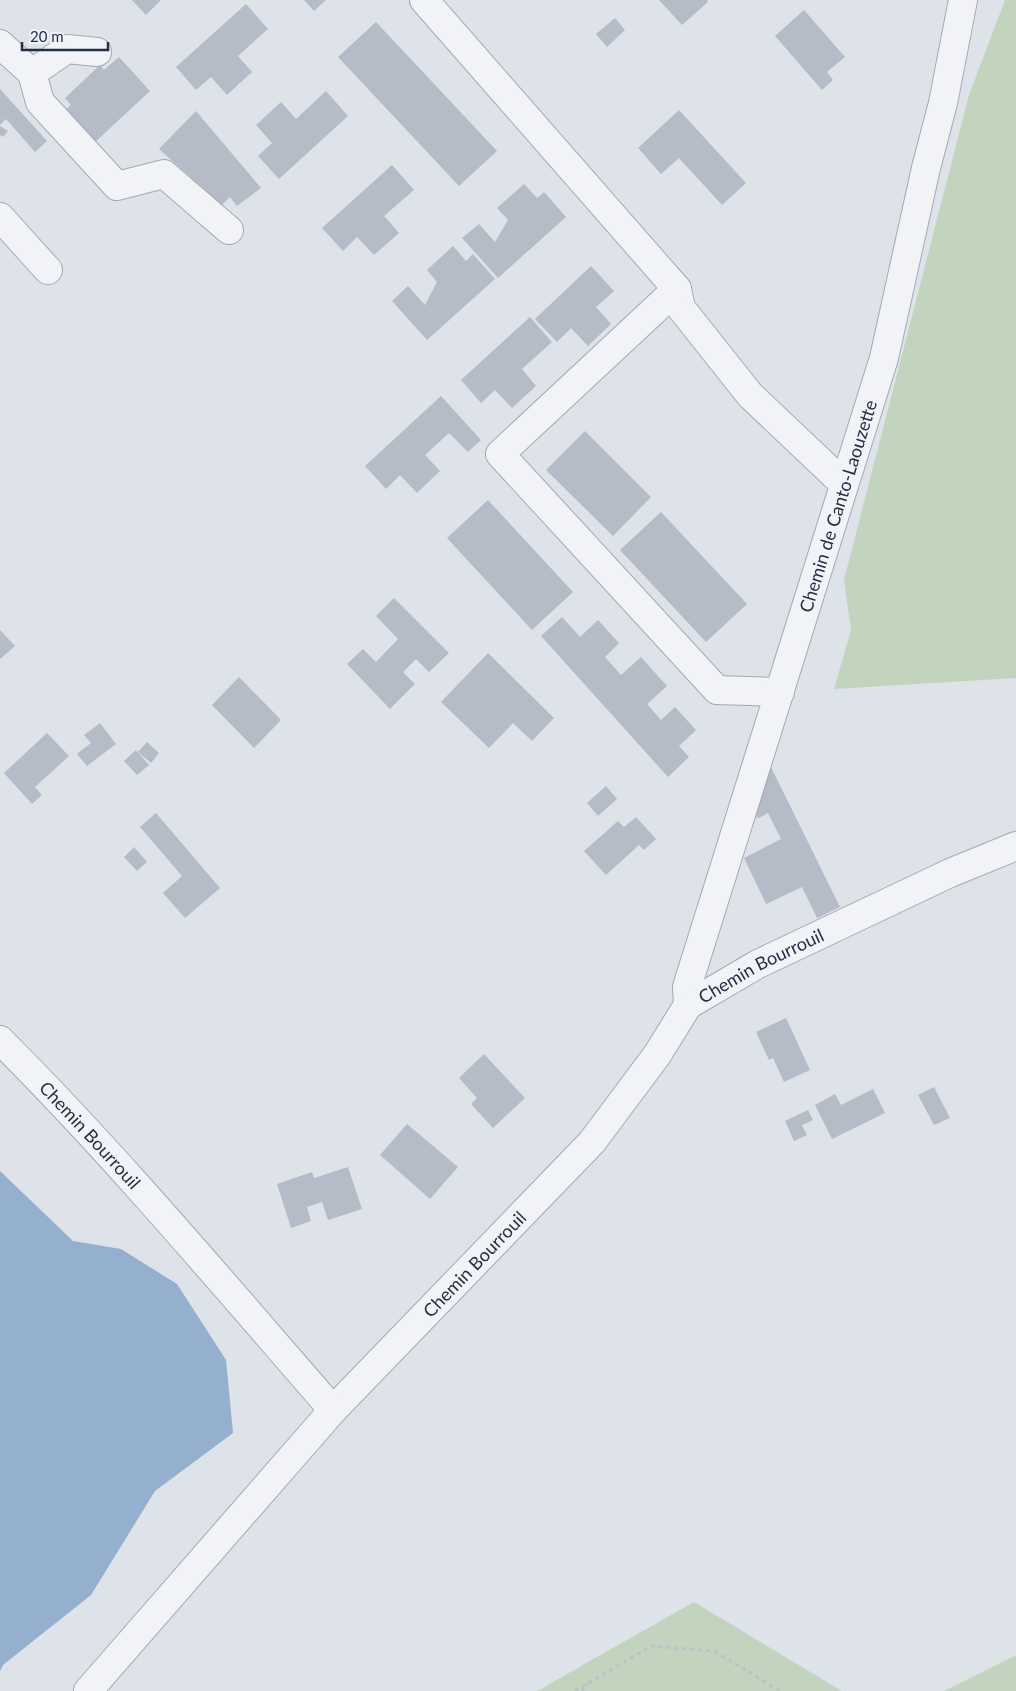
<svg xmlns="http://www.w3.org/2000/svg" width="1016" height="1691" viewBox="0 0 1016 1691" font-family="Lato,sans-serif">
  <rect width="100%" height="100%" fill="#dee2e9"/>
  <path fill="#c3d4be" d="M1005 0H1016V678L834 689 851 630 844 580 969 95Z
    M694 1602 842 1691H537Z
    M1016 1655V1691H944Z"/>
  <path fill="#95afce" d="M0 1171 73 1241 121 1249 177 1284 226 1360 233 1433 155 1491 91 1595 3 1665 0 1671Z"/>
  <path fill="#b5bbc7" d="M132 0H161L146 15Z
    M304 0H326L314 11Z
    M659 0H707L708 2 682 25Z
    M246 4 268 29 238 56 252 72 227 95 211 77 196 90 176 67Z
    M804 10 845 57 827 72 833 80 822 90 775 36Z
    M615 18 625 30 607 47 596 34Z
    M376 22 497 151 459 186 338 57Z
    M119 57 150 91 93 144 63 112 71 105 65 98 100 65 104 70Z
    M0 89 47 141 35 152 6 119 0 125Z
    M326 91 348 116 279 179 258 156 272 143 256 125 281 102 296 119Z
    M679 110 746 183 722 205 679 158 661 174 638 148Z
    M196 111 261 188 237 206 230 197 222 205 159 149Z
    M0 126 8 131 3 137 0 135Z
    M392 165 414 190 384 216 399 233 374 255 357 237 343 251 322 228Z
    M524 184 537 198 544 192 566 217 498 278 462 238 479 224 495 242 508 220 497 208Z
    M453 246 466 261 473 254 495 279 427 340 392 301 408 286 425 305 437 282 427 270Z
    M591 266 614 291 596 307 611 324 588 346 571 328 557 342 535 319Z
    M530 317 552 342 522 369 536 386 512 408 495 390 481 403 461 380Z
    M441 396 481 440 468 452 449 433 425 455 440 471 417 493 400 475 386 489 365 466Z
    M585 431 651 497 613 536 546 470Z
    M488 500 573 592 532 630 447 538Z
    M661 512 747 604 706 642 620 550Z
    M394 598 449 653 429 672 416 659 403 672 415 684 390 709 347 664 363 649 376 662 398 639 376 616Z
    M562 617 580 637 598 620 619 643 605 657 621 675 641 657 667 686 647 704 661 720 675 707 696 730 679 746 689 757 668 777 541 636Z
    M0 630 15 646 0 659Z
    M488 653 554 718 532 741 513 723 489 748 441 702Z
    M239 677 281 720 254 748 212 705Z
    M100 723 116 744 87 766 77 754 91 743 84 735Z
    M47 733 69 756 35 787 42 795 32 804 4 773Z
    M147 742 159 753 151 763 138 752Z
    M136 750 149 765 137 775 124 761Z
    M768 761 840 907 817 918 802 887 766 904 744 858 781 839 768 813 759 818 749 815Z
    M606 786 617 799 598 816 587 803Z
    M156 813 220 888 185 918 163 893 182 876 140 827Z
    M636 817 656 839 644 850 639 845 606 875 584 851 618 821 624 827Z
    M134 847 147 862 137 871 124 857Z
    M786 1018 810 1070 784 1082 773 1058 769 1060 756 1032Z
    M484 1054 525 1098 493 1128 471 1104 477 1098 459 1078Z
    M934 1087 950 1118 934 1125 918 1095Z
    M873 1089 885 1113 832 1139 815 1105 835 1094 841 1105Z
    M808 1110 813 1120 802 1125 807 1135 794 1141 785 1121Z
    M407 1124 458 1167 430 1199 380 1155Z
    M348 1167 362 1209 328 1220 322 1202 307 1207 311 1221 291 1228 277 1184 312 1172 314 1178Z"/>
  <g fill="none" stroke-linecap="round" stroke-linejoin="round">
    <defs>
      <g id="minor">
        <path d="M424 0 677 289 681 308 750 395 844 484"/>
        <path d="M0 44 32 73 40 102 117 186 164 174 229 230"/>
        <path d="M32 73 67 49 97 52"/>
        <path d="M0 217 48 270"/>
        <path d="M677 289 500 454 717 690 780 692"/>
        <path id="s1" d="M688 1005 687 987 884 358 926 168 943 103 963 0"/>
        <path id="s2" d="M0 1040C117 1157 224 1285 333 1410L592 1142 657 1055 688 1005 758 964 950 873 1016 846"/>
        <path d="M88 1691 333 1410"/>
      </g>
    </defs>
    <use href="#minor" stroke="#a3a9b4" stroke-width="30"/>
    <path stroke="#bcc0c8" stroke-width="3" stroke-dasharray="4 4" stroke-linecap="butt" d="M575 1691 651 1646 714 1651 780 1691
      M582 1691 588 1684"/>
    <use href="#minor" stroke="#f1f3f7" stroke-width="28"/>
  </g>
  <g text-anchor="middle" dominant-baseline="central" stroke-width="4" stroke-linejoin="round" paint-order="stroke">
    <g font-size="18" fill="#252f42" stroke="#eef1f7">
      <text stroke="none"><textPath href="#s1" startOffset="522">Chemin de Canto-Laouzette</textPath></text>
      <text stroke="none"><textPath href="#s2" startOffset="1121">Chemin Bourrouil</textPath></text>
      <text stroke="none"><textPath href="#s2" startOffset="131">Chemin Bourrouil</textPath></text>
      <text stroke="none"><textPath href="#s2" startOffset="701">Chemin Bourrouil</textPath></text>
    </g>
  </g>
  <path d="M22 42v8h86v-8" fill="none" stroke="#252f42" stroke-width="2.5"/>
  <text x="30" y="42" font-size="15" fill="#252f42" stroke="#eef1f7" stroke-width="4" paint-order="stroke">20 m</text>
</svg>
